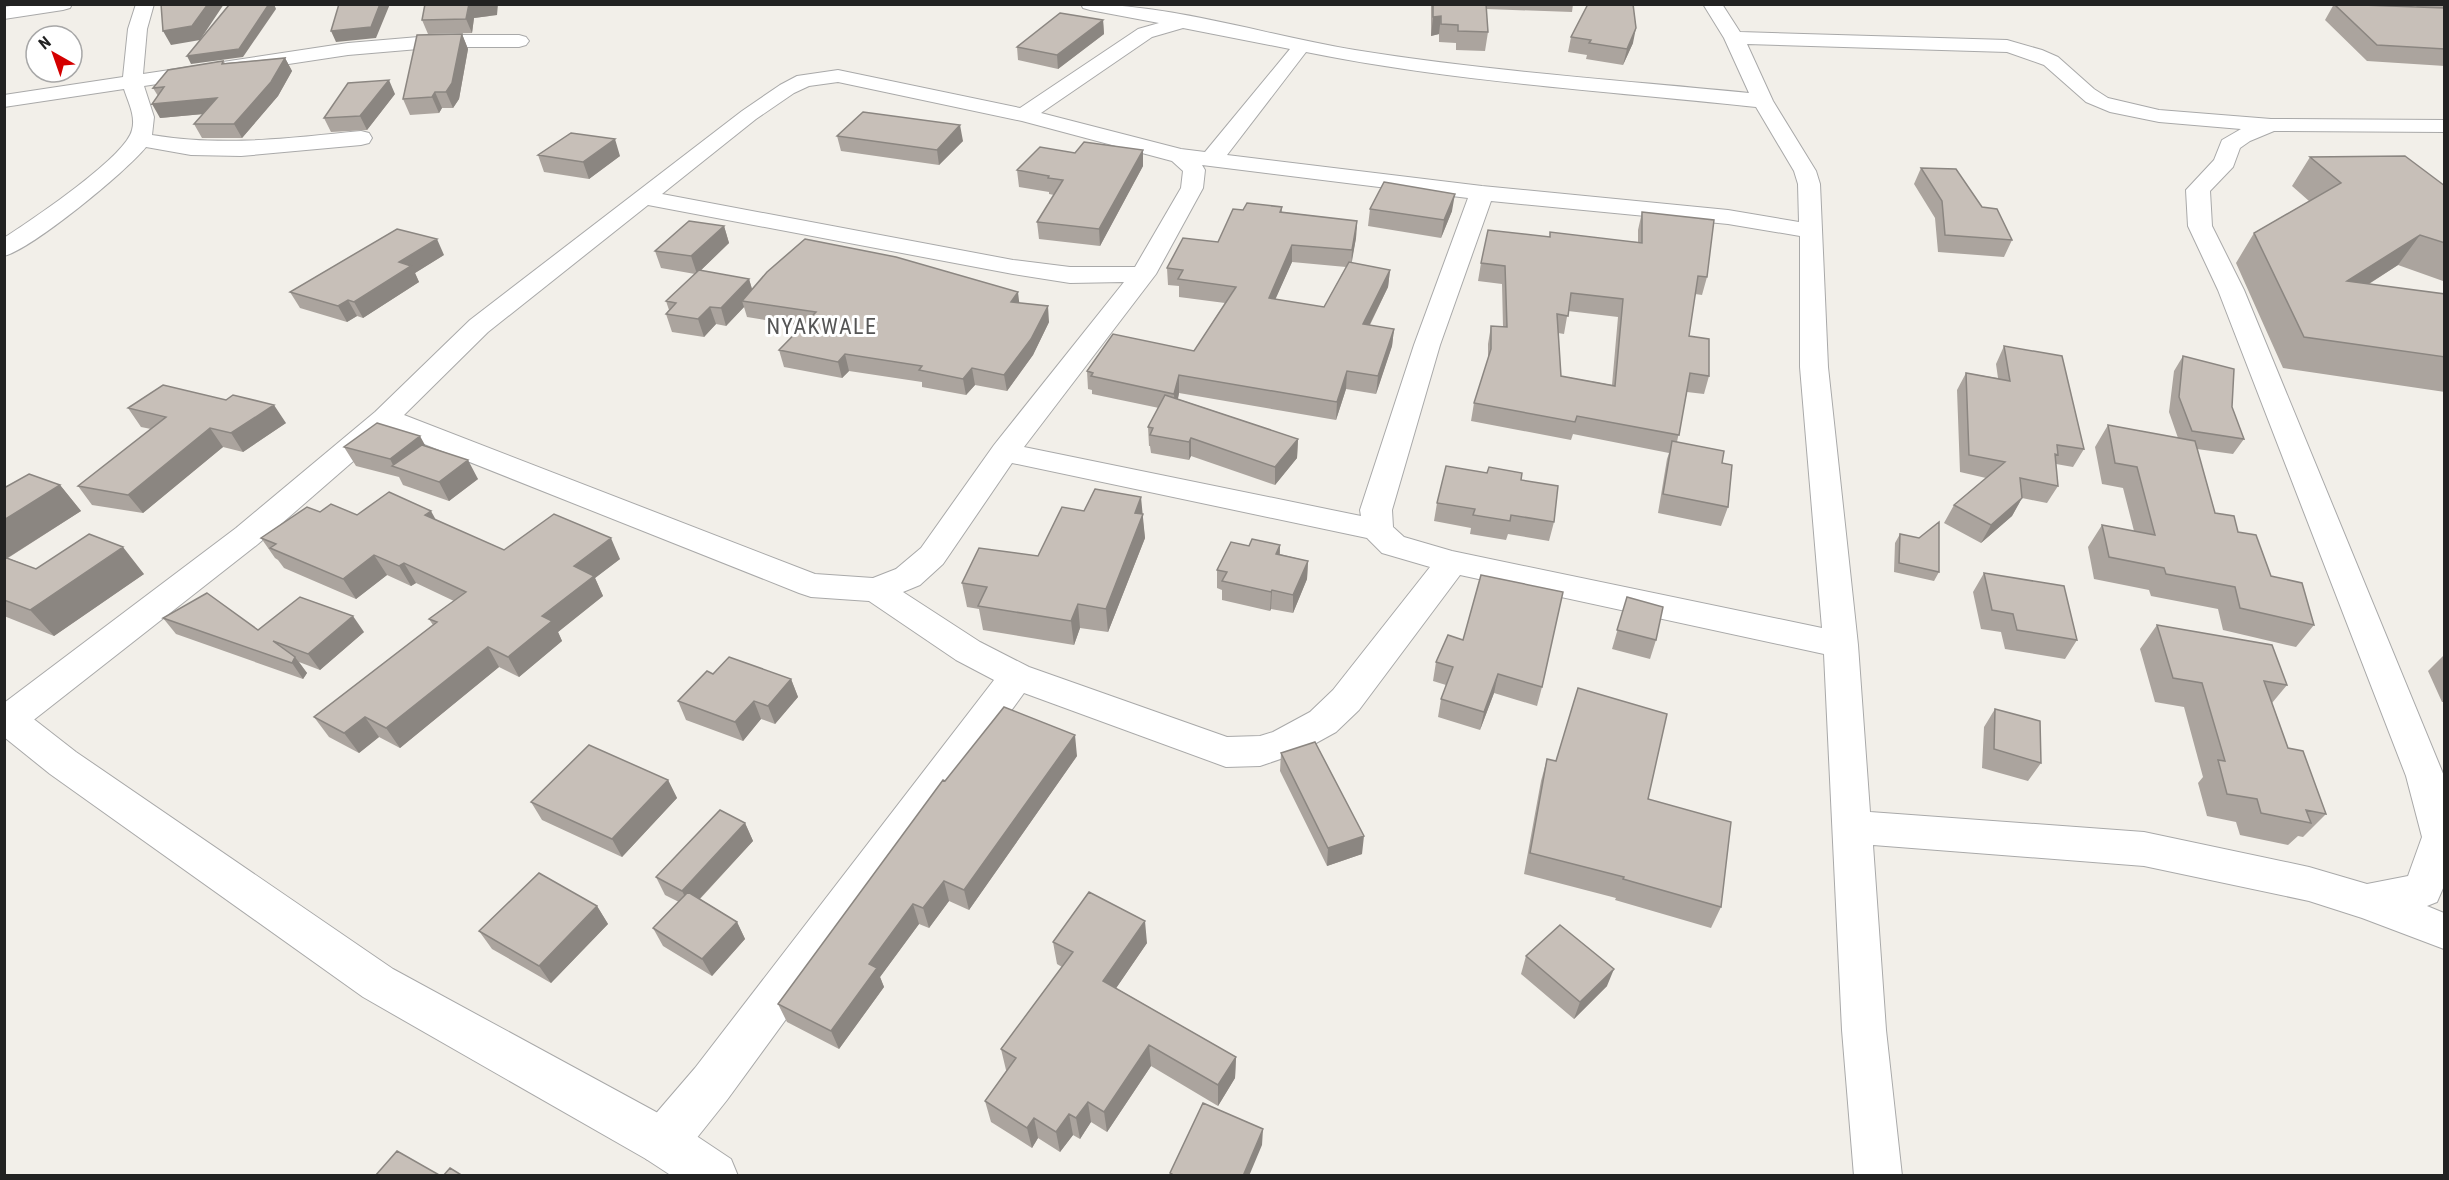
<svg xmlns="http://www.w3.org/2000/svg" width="2449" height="1180" viewBox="0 0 2449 1180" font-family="'Roboto Condensed',sans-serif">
  <rect width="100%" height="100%" fill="#f2efe9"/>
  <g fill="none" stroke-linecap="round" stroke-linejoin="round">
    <defs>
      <path id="minor" d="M23 4H72L70 8 63 10 4 19V7Z
        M136 4H154L147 29 143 74 348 43 442 35H519L526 37 529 41 526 45 519 47H442L348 55 144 86 154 117 152 135C225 147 289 138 361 131L369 133 372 138 369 143 361 145 241 156 191 155 146 147C127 171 32 249 4 256V238C30 221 126 157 132 130 136 116 128 102 124 89L4 107V95L123 77 128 29Z
        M1081 4C1171 4 1265 35 1355 50 1485 71 1618 80 1749 93L1724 38 1703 4H1722L1740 32 2007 40 2042 50 2058 57 2094 89 2108 98 2159 110 2271 119 2444 120V132L2274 131 2250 141 2240 148 2233 167 2210 191 2212 226 2244 290 2444 776V886L2437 902 2427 906 2444 913V949L2362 918 2309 901 2144 866 1873 845 1886 1030 1902 1176H1854L1842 1030 1824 654 1460 575 1359 710 1336 732 1298 753 1260 766 1226 767 1024 693 727 1100 680 1159 663 1165 646 1159 640 1142 646 1125 695 1068 994 680 956 660 869 601 811 597 799 593 389 430 258 544 17 733 4 737V703L236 528 375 412 470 320 742 111 780 85 797 76 838 70 1020 108 1138 29 1159 23 1090 10 1083 8ZM1183 28 1290 49 1205 152 1181 149 1041 113 1152 37ZM1747 44 2007 52 2044 65 2086 102 2110 112 2159 122 2241 129 2222 140 2214 160 2186 190 2188 226 2218 290 2406 776 2422 837 2408 876 2367 884 2309 867 2144 832 1870 812 1858 645 1828 367 1820 184 1816 171 1773 101ZM1306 52C1454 82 1606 91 1756 107L1794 171 1798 184 1799 222 1728 210 1482 186 1227 155ZM838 82 1022 121 1172 161 1183 171 1181 188 1135 267H1070L1013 260 662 194 756 119 794 93 809 86ZM1202 165 1468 198 1414 345 1360 510 1361 516 1024 447 1156 274 1203 188 1205 170ZM1491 201 1728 224 1800 236V367L1822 628 1452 551 1404 537 1393 527 1392 510 1440 345ZM648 205 1013 274 1070 283 1124 282 994 445 921 548 896 569 873 578 815 574 404 415 488 332ZM1012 463 1367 538 1382 553 1430 567 1333 690 1310 712 1273 732 1260 736 1227 737 1029 667 980 642 903 592 920 585 943 564Z"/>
      <path id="tertiary" d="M4 702 17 706 76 752 393 969 680 1125 731 1159 738 1176H672L646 1159 363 997 50 774 4 737Z"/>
    </defs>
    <use href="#minor" stroke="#a9a9a9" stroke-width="2"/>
    <use href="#tertiary" stroke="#a9a9a9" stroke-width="2"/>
    <use href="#minor" fill="#fff" fill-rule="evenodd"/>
    <use href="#tertiary" fill="#fff" fill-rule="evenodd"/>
  </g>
  <path fill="#aba49e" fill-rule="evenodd" d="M1431 4H1573L1572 12 1486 9 1488 32 1485 51 1456 50V43L1439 42V34L1431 36Z
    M2334 4 2417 7 2413 4H2445V66L2367 61 2325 20Z
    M497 15 474 18 472 33 428 34 422 20Z
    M1103 20 1104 34 1058 69 1018 60 1017 47Z
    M462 34 468 49 459 99 453 108H442L439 113 410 115 403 99Z
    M1571 37 1633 43 1623 65 1586 59 1587 55 1568 52Z
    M285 58 292 71 278 96 242 138H202L194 124 203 114 160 118 158 96 153 88 223 61 225 63Z
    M395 94 367 130 331 132 324 118Z
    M837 136 963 141 939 165 841 151Z
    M538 155 620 156 589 179 544 172Z
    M2310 157 2445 186V280L2443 281 2398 265 2369 284 2445 294V392L2283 368 2236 263 2254 233 2309 201 2292 186Z
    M1143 166 1100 246 1039 239 1037 222 1054 195 1049 194V192L1019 187 1017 170Z
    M1921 168 2012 240 2004 257 1938 252 1935 218 1914 184Z
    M1282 207V212L1357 221 1356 238 1351 263 1390 270 1388 287 1370 325 1394 329 1392 346 1376 394 1346 389 1336 420 1179 393 1178 399 1298 439 1297 458 1275 485 1191 456 1189 460 1151 453 1150 446H1149L1148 427 1159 408 1092 394V390L1088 389 1087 371 1194 351 1225 303 1179 297V286L1168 285 1167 268 1218 242 1243 210ZM1292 262 1346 267 1324 307 1275 299Z
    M1370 209 1452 211 1441 238 1368 226Z
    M1642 212 1707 277 1702 295 1695 294 1689 336 1709 376 1704 394 1687 392 1677 442 1722 463 1728 507 1721 526 1658 513 1667 459 1669 453 1573 434 1571 440 1471 421 1474 403 1488 359V344L1491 326 1503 327 1502 284 1478 281 1481 263 1549 237 1638 242V230ZM1568 311 1618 317 1612 385 1561 376 1558 333 1564 334Z
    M724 226 729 243 700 271 749 279 752 289 1019 303 1049 322 1033 355 1007 391 975 385 966 395 922 387V382L849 371 842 378 784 367 779 350 803 326 747 317 744 307 726 326 716 324 704 337 672 332 666 314 669 310 666 301 695 274 661 268 655 251Z
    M444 255 415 273 419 282 363 318 357 316 347 322 300 308 290 292Z
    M2004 346 2084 449 2073 467 2056 464 2058 486 2047 503 2022 498 2012 516 1981 543 1944 523 1954 505 1986 478 1960 472 1957 390 1966 373 1998 378 1996 364Z
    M2183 356 2232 407 2244 439 2233 454 2197 449 2215 513 2238 532 2271 576 2314 625 2296 647 2223 630 2218 609 2151 596 2149 590 2094 579 2088 547 2102 525 2134 531 2123 488 2102 484 2095 447 2108 425 2178 438 2169 412 2174 371Z
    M128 408 286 423 243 452 223 447 143 513 92 505 78 486 151 429 141 427Z
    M426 446 478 479 449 501 403 485 399 477 356 466 344 447Z
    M1521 480 1554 522 1549 541 1508 534 1506 540 1470 534 1471 528 1434 521 1437 503Z
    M60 485 81 511 8 558 36 569 144 574 54 636 4 616V488Z
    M1084 511 1142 514 1145 538 1108 632 1080 628 1074 645 983 630 979 609 967 607 962 583 1038 556Z
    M320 512 436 520 504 550 620 559 595 578 603 596 558 632 562 641 519 677 499 667 400 748 379 737 359 753 329 737 314 717 433 625 429 619 454 601 416 583 411 586 387 575 356 599 284 568 278 560 275 558 261 538Z
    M1900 534 1939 572 1934 581 1894 572 1895 543Z
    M1280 545V554L1308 561 1307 579 1293 613 1271 609 1270 611 1222 600V590L1217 588V570L1249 546Z
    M1984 573 2077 640 2065 659 2005 649 2001 632 1981 629 1973 592Z
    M1627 597 1656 640 1650 659 1612 649Z
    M163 618 258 630 364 632 320 670 299 662 307 673 303 679 176 634Z
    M2157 625 2287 685 2272 703 2288 748 2326 814 2303 837 2298 836 2288 845 2240 835 2236 822 2207 816 2198 783 2203 777 2184 707 2155 702 2140 649Z
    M1448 635 1542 687 1537 706 1494 693 1480 730 1438 717 1441 699 1446 685 1433 681 1436 662Z
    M2445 654V702H2442L2428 671Z
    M713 674 791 679 798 697 775 724 761 719 743 741 686 720 678 701Z
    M1995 709 2041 763 2028 781 1982 768 1984 727Z
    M1281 753 1362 854 1327 866 1280 771Z
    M1077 756 969 910 949 901 929 928 919 924 880 977 884 987 839 1049 787 1022 778 1004 945 781Z
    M1547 759 1648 799 1721 907 1711 928 1615 900 1616 898 1524 874 1541 781Z
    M668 780 677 798 622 857 542 820 531 802Z
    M745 823 753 841 700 899 737 922 745 939 712 976 663 946 653 928 679 902 665 895 656 877Z
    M597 906 608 924 551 983 492 949 479 931Z
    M1053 942 1147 943 1116 988 1236 1057 1235 1078 1218 1106 1151 1066 1107 1132 1091 1122 1080 1139 1073 1135 1060 1152 1038 1138 1032 1148 991 1122 985 1101 1007 1071 1006 1070 1001 1049 1062 967 1057 964Z
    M1526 956 1607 986 1574 1019 1521 974Z"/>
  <path fill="#8b8681" d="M208 4H224L200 40 171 45 163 31Z
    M269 4H274L276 9 243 57 191 64 187 56Z
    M380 4H390L376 38 336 42 331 31Z
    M469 4H498L497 15 474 18 472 33 466 19Z
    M1441 16 1439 34 1431 36 1433 17Z
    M1103 20 1104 34 1058 69 1057 55Z
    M1636 28 1633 43 1623 65 1627 49Z
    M462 34 468 49 459 99 453 108 446 92Z
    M285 58 292 71 278 96 242 138 234 124Z
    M389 80 395 94 367 130 360 116Z
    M435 92 442 108 439 113 432 97Z
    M217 98 225 112 160 118 152 104Z
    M960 125 963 141 939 165 937 150Z
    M615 139 620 156 589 179 583 162Z
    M1143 150V166L1100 246 1099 229Z
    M1455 194 1452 211 1441 238 1444 220Z
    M1357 221 1356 238 1351 267 1352 250Z
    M724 226 729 243 697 274 691 256Z
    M2420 235 2398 265 2326 311 2347 281Z
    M437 239 444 255 415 273 419 282 363 318 354 302 399 262Z
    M1292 245V262L1268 316 1269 298Z
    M1390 270 1388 287 1361 342 1363 324Z
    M749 279 754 296 742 301 744 307 726 326 721 308Z
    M1018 292 1020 309 1011 302Z
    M348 300 357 316 347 322 338 306Z
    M1048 306 1049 322 1033 355 1007 391 1004 375Z
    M710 307 716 324 704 337 698 319Z
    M1394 329 1392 346 1376 394 1378 376Z
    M845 354 849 371 842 378 838 362Z
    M972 368 975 385 966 395 963 379Z
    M1347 371 1346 389 1336 420 1337 402Z
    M1179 375V393L1175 412 1174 394Z
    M274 405 286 423 243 452 231 433Z
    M210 428 223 447 143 513 128 495Z
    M420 436 430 454 394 467 390 459Z
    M1191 438V456L1189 460V442Z
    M1298 439 1297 458 1275 485V467Z
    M468 460 478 479 449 501 439 482Z
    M60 485 81 511 4 560V520Z
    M1141 497 1145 538 1108 632 1106 609 1135 513Z
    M2022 498 2012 516 1981 543 1991 525Z
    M431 511 442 531 425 515Z
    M611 538 620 559 595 578 603 596 558 632 562 641 519 677 508 657 542 616 574 566Z
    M1280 545 1279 564 1276 554Z
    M123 547 144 574 54 636 30 610Z
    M374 555 387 575 356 599 343 579Z
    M1308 561 1307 579 1293 613V595Z
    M404 563 416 583 411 586 399 566Z
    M1272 590 1271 609 1270 611 1271 592Z
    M1078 604 1080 628 1074 645 1071 621Z
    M353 616 364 632 320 670 308 654Z
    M488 647 499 667 400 748 386 728Z
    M295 657 307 673 303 679 292 663Z
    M1498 674 1494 693 1480 730 1484 712Z
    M791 679 798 697 775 724 768 706Z
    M754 701 761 719 743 741 735 722Z
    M365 717 379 737 359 753 344 733Z
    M1075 735 1077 756 969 910 964 890Z
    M668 780 677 798 622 857 612 839Z
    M745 823 753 841 691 908 682 891Z
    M1364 836 1362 854 1327 866 1328 848Z
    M944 881 949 901 929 928 923 908Z
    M913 904 919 924 880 977 884 987 839 1049 831 1031 869 964Z
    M597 906 608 924 551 983 539 966Z
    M1145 921 1147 943 1106 1003 1103 981Z
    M737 922 745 939 712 976 702 959Z
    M1614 969 1607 986 1574 1019 1580 1002Z
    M1149 1045 1151 1066 1107 1132 1104 1112Z
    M1236 1057 1235 1078 1218 1106V1085Z
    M1088 1102 1091 1122 1080 1139 1076 1118Z
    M1069 1114 1073 1135 1060 1152 1056 1132Z
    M1034 1118 1038 1138 1032 1148 1027 1128Z
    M1263 1129 1262 1145 1249 1176H1243Z"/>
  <path fill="#c7bfb8" stroke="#8b8681" stroke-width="1.5" fill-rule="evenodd" d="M161 4H208L192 26 163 31Z
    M238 4H269L239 49 187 56 229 5Z
    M339 4H380L371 27 331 31Z
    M425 4H469L466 19 422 20Z
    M1433 4H1486L1488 32 1458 31V25L1441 24V16L1433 17Z
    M1588 4H1633L1636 28 1627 49 1589 43 1591 40 1571 37Z
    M2334 4 2445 8V49L2377 45Z
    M1060 13 1103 20 1057 55 1017 47Z
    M462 34 452 83 446 92H435L432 97 403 99 417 35Z
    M285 58 271 82 234 124H194L217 98 152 104 164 87 153 88 168 70 223 61 222 64Z
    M389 80 360 116 324 118 348 83Z
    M863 112 960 125 937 150 837 136Z
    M571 133 615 139 583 162 538 155Z
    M1084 142 1143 150 1099 229 1037 222 1063 180 1048 178 1049 176 1017 170 1040 147 1075 153Z
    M2405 156 2445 186V243L2420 235 2347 281 2445 294V357L2304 337 2254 233 2341 183 2310 157Z
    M1921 168 1956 169 1982 207 1997 209 2012 240 1945 235 1942 201Z
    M1384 182 1455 194 1444 220 1370 209Z
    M1247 203 1282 207 1280 212 1357 221 1352 250 1292 245 1269 298 1324 307 1349 262 1390 270 1363 324 1394 329 1378 376 1347 371 1337 402 1179 375 1174 394 1091 376 1093 373 1087 371 1113 334 1194 351 1236 287 1178 279 1183 270 1167 268 1183 238 1218 242 1233 209 1243 210Z
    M1642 212 1714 220 1707 277 1698 276 1689 336 1709 339V376L1690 373 1679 435 1577 416 1575 422 1474 403 1491 349V326L1507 327 1505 266 1481 263 1488 230 1550 237V232L1642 243ZM1571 293 1623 299 1615 386 1561 376 1557 314 1568 316Z
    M689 221 724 226 691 256 655 251Z
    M397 229 437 239 399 262 411 266 354 302 348 300 338 306 290 292Z
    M805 239 896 257 1018 292 1011 302 1048 306 1031 339 1004 375 972 368 963 379 919 370 922 366 845 354 838 362 779 350 816 312 742 301 767 272Z
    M699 270 749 279 721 308 710 307 698 319 666 314 676 303 666 301Z
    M2004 346 2062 356 2084 449 2057 445 2058 455 2055 454 2058 486 2020 478 2022 498 1991 525 1954 505 2005 462 1969 455 1966 373 2010 381Z
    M2183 356 2234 369 2232 407 2244 439 2192 431 2179 397Z
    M163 385 226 400 233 395 274 405 231 433 210 428 128 495 78 486 166 417 128 408Z
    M1165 395 1298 439 1275 467 1191 438 1189 442 1150 435 1153 428 1148 427Z
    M377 423 420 436 390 459 344 447Z
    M2108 425 2195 441 2215 513 2234 516 2238 532 2256 535 2271 576 2302 583 2314 625 2240 608 2235 587 2166 574 2164 568 2109 557 2102 525 2155 535 2137 467 2115 463Z
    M1672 441 1724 451 1722 463 1732 465 1728 507 1663 494Z
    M422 445 468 460 439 482 392 466Z
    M1446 466 1487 473 1489 467 1522 473 1521 480 1558 486 1554 522 1511 515 1510 521 1473 515 1475 509 1437 503Z
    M29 474 60 485 4 520V488Z
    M1095 489 1141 497 1135 513 1143 514 1106 609 1078 604 1071 621 978 606 987 587 962 583 979 548 1038 556 1062 507 1084 511Z
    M389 492 431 511 425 515 504 550 554 514 611 538 574 566 594 576 542 616 552 621 508 657 488 647 386 728 365 717 344 733 314 717 437 622 429 619 466 592 404 563 399 566 374 555 343 579 270 548 276 544 261 538 307 507 320 512 331 504 357 515Z
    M1939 522V572L1899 563 1900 534 1919 538Z
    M89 534 123 547 30 610 4 600V557L36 569Z
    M1252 539 1280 545 1276 554 1308 561 1293 595 1272 590 1271 592 1222 581 1227 572 1217 570 1231 542 1249 546Z
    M1984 573 2064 586 2077 640 2017 630 2013 614 1992 610Z
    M1481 575 1563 592 1542 687 1498 674 1484 712 1441 699 1453 667 1436 662 1448 635 1463 640Z
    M207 593 258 630 300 597 353 616 308 654 273 641 295 657 292 663 163 618Z
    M1627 597 1663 607 1656 640 1617 630Z
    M2157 625 2272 645 2287 685 2264 681 2288 748 2303 751 2326 814 2306 810 2311 823 2261 813 2257 799 2227 794 2218 760 2225 761 2202 683 2173 678Z
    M729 657 791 679 768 706 754 701 735 722 678 701 707 671 713 674Z
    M1578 688 1667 714 1648 799 1731 822 1721 907 1623 879 1624 877 1530 853 1547 759 1556 761Z
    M1004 707 1075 735 964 890 944 881 923 908 913 904 869 964 877 968 831 1031 778 1004 943 780 945 781Z
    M1995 709 2040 721 2041 763 1994 749Z
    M1315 742 1364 836 1328 848 1281 753Z
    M589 745 668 780 612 839 531 802Z
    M720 810 745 823 682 891 656 877Z
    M539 873 597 906 539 966 479 931Z
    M688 892 737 922 702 959 653 928Z
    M1089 892 1145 921 1103 981 1236 1057 1218 1085 1149 1045 1104 1112 1088 1102 1076 1118 1069 1114 1056 1132 1034 1118 1027 1128 985 1101 1016 1058 1001 1049 1073 952 1053 942Z
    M1560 925 1614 969 1580 1002 1526 956Z
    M1203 1103 1263 1129 1243 1176H1175L1170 1173Z
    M397 1151 441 1176H375Z
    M450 1168 463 1176H443Z"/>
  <g text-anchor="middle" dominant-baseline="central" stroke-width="6" stroke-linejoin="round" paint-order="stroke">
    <g font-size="22" letter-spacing="1.5" fill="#555" stroke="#fff">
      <text x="822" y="326">NYAKWALE</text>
    </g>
  </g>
  <rect width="2449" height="1180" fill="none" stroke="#222222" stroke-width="12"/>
  <g transform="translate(54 54) rotate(320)"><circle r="28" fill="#ffffff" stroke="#a7a7a7" stroke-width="1.5"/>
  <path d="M0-4.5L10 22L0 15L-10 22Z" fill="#d40000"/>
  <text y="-9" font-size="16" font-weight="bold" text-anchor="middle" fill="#222222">N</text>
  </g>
</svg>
